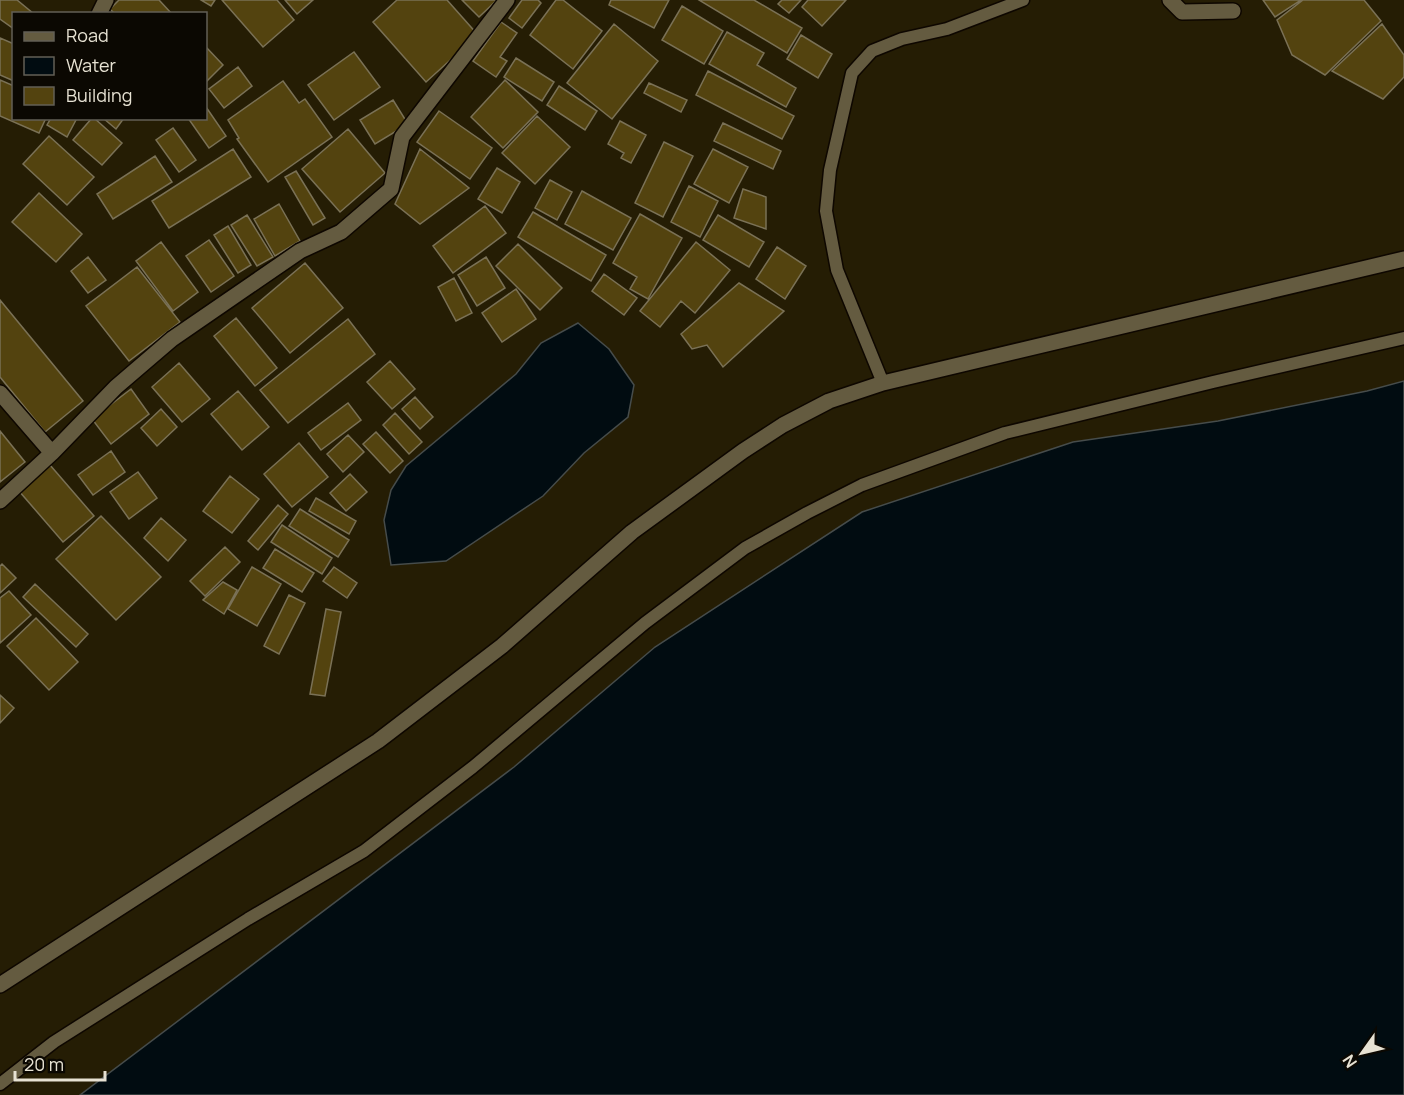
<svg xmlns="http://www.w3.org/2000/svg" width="1404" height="1095" viewBox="0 0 1404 1095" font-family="Manrope,sans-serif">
  <rect width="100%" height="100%" fill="#251d04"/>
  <path fill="#010c11" stroke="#464c4b" stroke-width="1.5" d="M578 323 609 349 634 385 628 417 584 453 543 496 446 561 391 565 384 520 391 490 406 466 516 374 541 343Z
    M1404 381V1095H80L514 767 655 647 862 512 1073 442 1218 421 1367 391Z"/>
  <path fill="#53430f" stroke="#7a7156" stroke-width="1.5" d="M0 0H17L34 14H14V29L0 19Z
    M119 0H159L172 14H115L110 9Z
    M201 0H215L211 6Z
    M222 0H277L294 20 263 47Z
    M285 0H313L297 14Z
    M397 0H447L478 35 426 82 373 22Z
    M462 0H497L479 17Z
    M522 0H538L541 3 522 28 509 18Z
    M556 0H563L602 31 573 69 530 35Z
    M611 0H669L654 28 609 5Z
    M699 0H754L802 28 787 53Z
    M782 0H801L789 13 778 4Z
    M808 0H846L822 26 802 7Z
    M1263 0H1301L1275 17Z
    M1303 0H1364L1381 21 1325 75 1292 55 1277 20Z
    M682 6 723 31 704 64 662 40Z
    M501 22 517 33 500 57 507 61 496 77 473 61Z
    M614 24 658 61 612 119 567 83Z
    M1382 24 1404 55V77L1383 99 1332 71Z
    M727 32 764 53 757 65 796 88 786 107 709 64Z
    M801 35 832 54 818 78 787 59Z
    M0 38 14 44V81L0 75Z
    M206 47 223 65 206 82Z
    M354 52 380 87 334 120 308 85Z
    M516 58 554 82 542 101 504 77Z
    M238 67 252 86 224 108 209 89Z
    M708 71 794 116 782 139 696 95Z
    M0 80 14 86V118H46L39 133 0 116Z
    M505 80 538 112 503 148 471 117Z
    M283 81 299 103 305 99 332 137 268 182 237 139 239 138 228 120Z
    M649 83 687 100 681 112 644 93Z
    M559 86 597 111 585 130 547 105Z
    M393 100 408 124 375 144 360 120Z
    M206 107 226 136 209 148 188 118H206Z
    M439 111 492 148 470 179 417 142Z
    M537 116 570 147 535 184 502 153Z
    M51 118H77L67 137 47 125Z
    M92 118H94L122 143 102 165 73 140Z
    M103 118H124L116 129Z
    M620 121 646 135 631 163 621 158 624 153 608 144Z
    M723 123 781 151 773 169 714 141Z
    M173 128 196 160 179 172 156 140Z
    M348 129 385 173 340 212 302 169Z
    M49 136 94 177 67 205 23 164Z
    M664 142 693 156 663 217 635 203Z
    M233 149 251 177 169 228 152 201Z
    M420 149 469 188 420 224 395 204Z
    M713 149 748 167 729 203 694 184Z
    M155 156 172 182 113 219 97 194Z
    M497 168 520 182 502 213 478 199Z
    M296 171 325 218 313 225 285 177Z
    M550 180 572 192 557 220 535 208Z
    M689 186 718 201 700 237 671 222Z
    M743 189 766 197V229L734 218Z
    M582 191 631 218 613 250 565 224Z
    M39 193 82 234 56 262 12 222Z
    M279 204 300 241 275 256 254 219Z
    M485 206 506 233 453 273 433 246Z
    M533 212 606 255 591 281 518 237Z
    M640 214 682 238 648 299 630 289 637 277 613 263Z
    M247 215 273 257 257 266 231 225Z
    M718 215 764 242 749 267 703 240Z
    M228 226 251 265 238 273 214 235Z
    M209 240 234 276 211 292 186 256Z
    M161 242 198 292 173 311 136 261Z
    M696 242 730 270 695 313 681 301 660 327 640 311Z
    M518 244 562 288 540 310 496 266Z
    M777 247 806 266 785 299 756 279Z
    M88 257 106 280 88 293 71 271Z
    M486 257 505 288 477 306 458 275Z
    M305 263 343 308 290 353 252 308Z
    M137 267 180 322 129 361 86 306Z
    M604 274 637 298 624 315 592 291Z
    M454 278 472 313 456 321 438 287Z
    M739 283 784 311 723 367 707 345 692 349 681 334Z
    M516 289 536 319 502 342 482 313Z
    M0 300 83 401 45 432 0 377Z
    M236 318 277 368 255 386 214 336Z
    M348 319 375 354 288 423 260 390Z
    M390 361 415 389 392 409 367 382Z
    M179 363 210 399 182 422 152 387Z
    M131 389 149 414 111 444 92 419Z
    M238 391 269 427 242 450 211 414Z
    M415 397 433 417 420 429 402 409Z
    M348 403 361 420 321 450 308 433Z
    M161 409 177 427 157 446 141 428Z
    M395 413 422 442 409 454 383 425Z
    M0 431 25 462 0 482Z
    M376 432 403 461 390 473 363 444Z
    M348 435 364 452 343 472 327 454Z
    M299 443 328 477 292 507 264 474Z
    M111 451 125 472 93 495 78 475Z
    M50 465 94 516 63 542 19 491Z
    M138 472 157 498 129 519 110 492Z
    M350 474 367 492 346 511 330 493Z
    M230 476 259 499 232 533 203 511Z
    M316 498 356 521 349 534 309 511Z
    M278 505 288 514 258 550 248 541Z
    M300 509 349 540 338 557 289 526Z
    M101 516 161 577 116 620 56 559Z
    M161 518 186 540 168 561 144 538Z
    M282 525 332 558 322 574 271 542Z
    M225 547 240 562 205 596 190 581Z
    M275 549 314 573 302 592 263 568Z
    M2 564 16 578 0 593V566Z
    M252 567 281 584 257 626 228 609Z
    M334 567 357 583 347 598 323 581Z
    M223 582 237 590 224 614 203 600Z
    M35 584 88 634 76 647 23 597Z
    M9 591 31 615 0 643V598Z
    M289 595 305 603 279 654 264 646Z
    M326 609 341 612 325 696 310 694Z
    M36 618 78 662 49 690 7 646Z
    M0 695 14 708 0 723Z"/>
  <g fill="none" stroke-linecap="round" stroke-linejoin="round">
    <defs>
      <path id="lane" d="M883 383 837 270 826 211 830 170 852 73 872 51 902 39 947 29 1023 0
        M0 1084 54 1042 248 919 364 851 473 767 645 623 745 548 807 513 862 485 1005 433 1213 382 1404 338"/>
      <path id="street" d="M1170 0 1182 12 1233 11
        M99 14 106 0
        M0 393 52 453
        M0 501 52 453 116 387 172 339 300 251 341 232 391 189 402 137 507 0"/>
      <path id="secondary" d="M0 985 378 741 502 646 632 532 743 451 783 425 829 401 883 383 1404 259"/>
    </defs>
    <use href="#lane" stroke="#0e0700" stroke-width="15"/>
    <use href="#street" stroke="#0e0700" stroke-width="18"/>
    <use href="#secondary" stroke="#0e0700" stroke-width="18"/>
    <use href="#lane" stroke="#645b40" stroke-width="12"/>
    <use href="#street" stroke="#645b40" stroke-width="15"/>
    <use href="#secondary" stroke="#645b40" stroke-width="15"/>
  </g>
  <rect x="12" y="12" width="195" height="108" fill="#0b0802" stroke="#635f56" stroke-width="1.5"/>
  <rect x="24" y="32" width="30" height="9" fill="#645b40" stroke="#635f56" stroke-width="1.5"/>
  <text x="66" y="42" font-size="18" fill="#e7e2d3">Road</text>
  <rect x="24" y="57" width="30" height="18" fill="#010c11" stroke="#635f56" stroke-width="1.5"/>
  <text x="66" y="72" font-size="18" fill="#e7e2d3">Water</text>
  <rect x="24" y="87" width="30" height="18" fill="#53430f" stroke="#635f56" stroke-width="1.5"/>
  <text x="66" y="102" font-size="18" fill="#e7e2d3">Building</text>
  <g transform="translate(1362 1053) rotate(236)" stroke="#0b0802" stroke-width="4.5" paint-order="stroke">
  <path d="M0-4.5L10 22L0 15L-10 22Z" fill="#e7e2d3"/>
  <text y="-9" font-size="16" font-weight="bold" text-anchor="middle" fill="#e7e2d3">N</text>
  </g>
  <path d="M15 1071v9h90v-9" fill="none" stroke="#e7e2d3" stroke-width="3"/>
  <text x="24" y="1071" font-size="18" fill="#e7e2d3" stroke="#0b0802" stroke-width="4.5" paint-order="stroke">20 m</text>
</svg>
